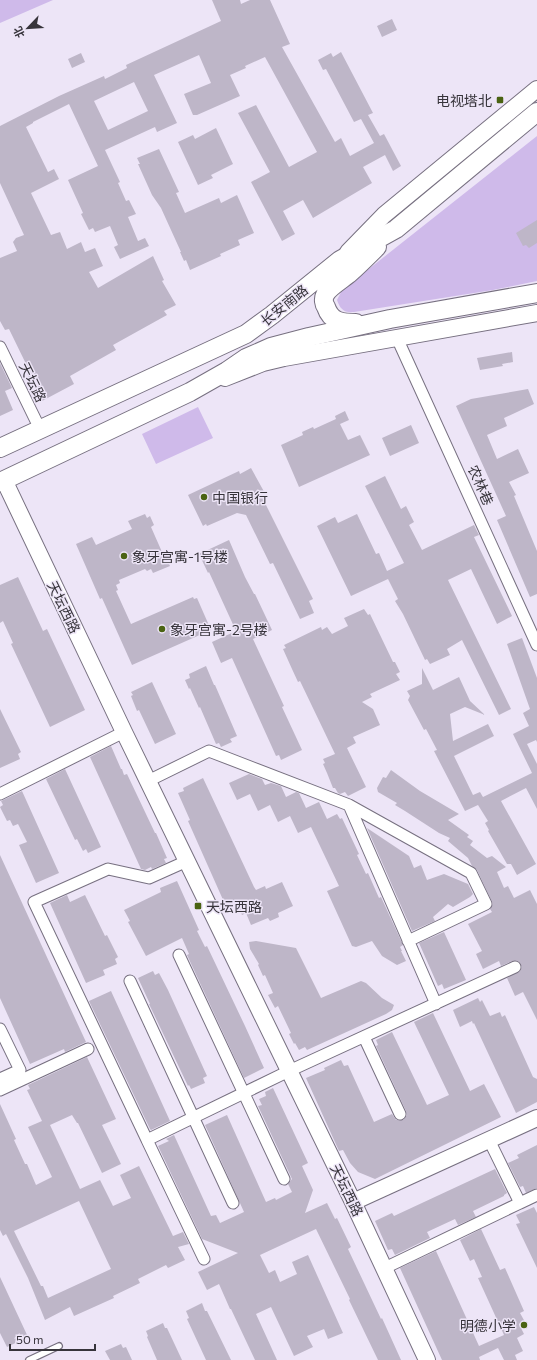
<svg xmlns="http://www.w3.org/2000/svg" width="537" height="1360" viewBox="0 0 537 1360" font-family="Commissioner,'Noto Sans SC',sans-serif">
  <rect width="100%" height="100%" fill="#ede5f7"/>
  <path fill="#cfbaea" d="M0 0H53L0 23Z
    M537 136V281L493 290 354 312C344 313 340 309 337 300L341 292 346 287Z
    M198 407 213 438 156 464 142 434Z"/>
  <path fill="#beb6c8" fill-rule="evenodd" d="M212 0H240L241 4 250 0H270L290 44 282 47 335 142 341 138 350 156 374 143 361 119 354 122 326 69 323 70 318 60 331 53 333 57 341 52 373 113 368 115 380 136 384 134 401 166 393 171 385 155 363 167 372 183 313 218 303 200 283 211 295 234 282 241 251 182 270 172 238 113 256 105 289 167 317 152 265 57 245 66 246 68 230 75 240 96 197 115H193L184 94 211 83 199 55 154 75 177 123 157 132 155 127 105 150 120 182 118 183 126 201 129 200 136 214 128 217 138 241 145 238 149 246 120 259 114 247 118 245 110 226 95 232 93 228 89 230 81 214 83 213 68 180 98 166 69 104 33 122V123L26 127 48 172 54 169 59 179 31 193 51 235 60 232 67 249 81 242 85 252 95 248 103 266 89 272 98 288 153 256 164 280 162 281 176 305 164 311 167 315 113 345 116 350 70 376 74 384 42 401 25 370 28 368 9 329 5 330 0 321V258L17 251 13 242 16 238 24 235 0 183V126L59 96 104 76 105 79 127 68 126 65 221 21ZM134 82 148 111 108 130 94 101Z
    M392 19 397 30 382 37 377 26Z
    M81 53 85 62 72 68 68 59Z
    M216 128 233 164 211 175 213 178 198 185 178 142 193 135 195 139Z
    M159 149 179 192 176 193 185 213 219 198 221 203 237 195 254 233 238 240 240 245 220 254 221 256 190 270 186 260 184 261 180 252H181L161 208 152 195 138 164H140L137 158Z
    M537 220V243L529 248 526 245 523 246 516 233Z
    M512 352 513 362 502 364 503 366 480 370 477 358Z
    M0 363 12 388 5 391 13 410 0 416Z
    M528 389 534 404 504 418 507 426 487 435 497 459 518 449 529 473 509 482 516 495 514 496 537 551V594L530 597 497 520 506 516 456 406 471 399Z
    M345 411 349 420 340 424 348 440 360 435 370 455 299 487 281 445 303 435 302 432 313 427 314 429 336 419 335 416Z
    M411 425 419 443 390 456 382 438Z
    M251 468 267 497 263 499 313 599 309 601 314 613 300 619 273 563 270 564 246 515 237 513 207 526 206 524 203 526 188 495 239 471 240 474Z
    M385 476 401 509 406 506 414 522 409 525 422 550 474 525 479 535 474 537 512 616 497 624 471 569 448 580 511 709 499 715 462 640 447 649 450 655 430 664 427 659 425 660 403 614 395 601 398 599 388 579 351 596 317 526 335 517 338 523 357 514 376 554 379 553 387 571 404 563 365 486Z
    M145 514 147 518 150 516 154 525 151 527 162 552 166 551 169 559 167 560 170 566 153 573 151 569 147 571 145 569 119 580 120 583 116 585 118 590 116 591 131 624 193 597 194 599 197 598 211 630 132 665 102 598 100 599 76 544 92 537 96 545 132 529 128 521Z
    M229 540 245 577 254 594H255L272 630 253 639 284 706 282 707 302 750 281 760 279 755 276 756 232 658 221 663 212 642 236 631 209 572 208 573 199 554Z
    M18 577 43 631 47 629 85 710 50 727 11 644 13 643 3 621 0 623V585Z
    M364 609 368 615 370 614 393 662H395L400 672 396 674 400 680 370 694 372 697 362 702 373 709 380 725 353 737 356 743 347 748 366 787 348 796 345 792 340 794 338 793 335 788H333L327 773 323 764 325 763 323 759 335 754 300 681 298 682 292 669 283 649 286 648 284 645 321 627 322 630 327 627 332 634 348 626 344 618Z
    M522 638 537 678V742L536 740 527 744 537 764V809L526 788 501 801 536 864 517 875 511 864H507L488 831 489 830 485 823 488 821 478 805 465 811 434 751 437 750 426 729 424 730 408 700 410 696 407 691 422 684V668L433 690 459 677 470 701 485 715 465 707 450 714 453 741 488 724 494 736 454 756 473 795 480 792 483 797 532 773 513 734 529 726 523 713 530 709 507 644Z
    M206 666 214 685H215L237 736 230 739 232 742 221 747 219 743 216 744 200 707 199 708 190 688 189 689 185 680 190 678 189 674Z
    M152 682 176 734 155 744 139 710 137 711 131 696 133 695 131 692Z
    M0 709 21 752 18 754 20 759 0 768Z
    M111 746 121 769H122L124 775 127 774 155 833H156L167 858 164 859 166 863 152 869 151 867 145 870 141 869 90 757Z
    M65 769 101 847 88 853 86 849 83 851 77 839 75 840 46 779Z
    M391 770 420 791 459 814 448 820 469 835 467 837 473 841 470 845 487 858 492 856 506 867 497 872 504 888 508 886 514 898 530 890 537 904V1020L523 992 515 996 507 978 520 971 522 967 519 962 512 961 501 966 499 961 483 969 476 954 482 951 468 924 492 912 490 909 493 904 477 870 472 866 468 858 448 841 450 838 439 833 405 811 395 805 397 803 378 792 377 788 383 777 386 778Z
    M249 774 262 779 265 785 271 783 281 786 286 797 296 792 299 793 306 808 319 802 327 819 337 814 340 819 342 818 359 854 357 855 366 874 368 873 379 898 381 897 403 945 400 947 402 951H401L406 961 397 965 382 956 372 941 356 947 352 946 327 891 339 886 311 827 298 833 290 816 278 822 270 805 258 811 250 794 237 800 229 783Z
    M203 778 254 887 256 890 265 886 266 889 282 882 293 906 278 913 279 917 270 921 268 918 251 925 246 913 242 915 236 901 228 904 227 900 224 902 188 821 190 820 178 793 184 791 183 788Z
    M22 791 59 873 36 883 19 845 27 842 18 824 13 826 10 820 7 821 0 807 3 805 1 801Z
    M367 828 409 856 414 868 421 865 427 880 444 874 468 884 473 894 470 897 453 907 448 904 433 917 435 921 412 931Z
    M0 855 86 1042 65 1052 64 1049 30 1064 0 998Z
    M177 881 199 930 197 931 205 947 207 946 245 1026 264 1068 244 1078 187 955 189 954 182 938 146 956 128 922 130 921 124 910 161 892 160 888Z
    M67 895 70 902 85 895 105 936 107 935 118 957 115 959 117 964 103 970 105 975 86 983 50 903Z
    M444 932 466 980 444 989 442 984 438 986 419 943Z
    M256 941 296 948 321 998 361 981 366 983 382 998 394 1005 392 1010 386 1014 307 1050 305 1047 299 1050 295 1043 294 1044 289 1034 291 1033 278 1006 275 1008 268 995 273 993 265 975 263 976 258 965 259 964 250 949 249 942Z
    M153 971 155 975 159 973 168 990 207 1076 203 1078 205 1083 191 1089 189 1085 188 1086 149 1004H150L138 978Z
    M111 991 170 1121 151 1130 150 1129 89 1001Z
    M478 998 480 1002 482 1000 490 1016 500 1012 502 1017 505 1015 533 1077 537 1079V1102L516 1113 474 1023 473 1024 472 1021 460 1027 453 1010Z
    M433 1013 470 1091 484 1084 501 1117 375 1179 358 1172 350 1163 343 1150 339 1151 306 1078 325 1070 324 1068 341 1060 344 1066 348 1065 374 1122 392 1114 396 1120H403L407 1115 406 1111 376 1046 378 1045 376 1040 392 1032 427 1105 449 1095 414 1022Z
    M87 1057 116 1119 102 1125 121 1164 102 1173 78 1123H77L72 1115 50 1125 80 1189 100 1180 113 1206 131 1198 120 1175 139 1166 173 1236 183 1232 189 1244 178 1247 185 1260 168 1268 166 1265 138 1279 140 1283 113 1296 114 1298 74 1316 70 1307 45 1320 28 1278 6 1234 3 1236 0 1230V1104L16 1139 14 1140 25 1164H27L36 1185 52 1177 28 1127 42 1121 27 1090 30 1089 28 1085ZM79 1201 111 1269 48 1298 43 1286H41L14 1231Z
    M273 1088 308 1163 302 1166 313 1190 305 1213 327 1203 335 1219 337 1218 351 1247 348 1249 381 1319 382 1318 401 1360H378L349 1300 350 1299 316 1229 260 1255 269 1273 275 1270 280 1282 297 1274 292 1262 308 1255 343 1333 328 1339 324 1329 307 1336 313 1347 294 1356 271 1307 256 1314 277 1360H255L231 1309H230L219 1284 207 1290 198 1272 238 1253 202 1239 158 1146 169 1141 166 1139 174 1135 211 1216 216 1215 220 1223 244 1212 205 1125 227 1115 266 1202 275 1198 276 1200 292 1192 288 1184 292 1179 258 1106 262 1105 259 1099 266 1096 265 1092Z
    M537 1145V1188L526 1193 523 1186 520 1187 508 1163 519 1158 517 1155Z
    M495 1169 507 1193 504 1195V1196L473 1211 476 1217 458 1225 455 1219 427 1232 430 1238 395 1255 392 1249 388 1250 375 1221 392 1213 394 1216Z
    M534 1207 537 1213V1268L516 1224 520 1223 516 1215Z
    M481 1229 500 1270 505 1268 524 1311 520 1313 525 1322 519 1324 524 1334 517 1338 523 1351 515 1355 517 1360H504L498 1348 479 1357 480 1360H442L400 1268 436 1251 479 1346 504 1335 478 1278 482 1277 474 1259 470 1261 460 1240Z
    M0 1277 28 1337 7 1347 0 1333Z
    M202 1303 205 1311H207L231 1360H206L187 1319 189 1318 186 1311Z
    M163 1323 165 1328H167L182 1360H157L147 1337 148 1336 146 1331Z
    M121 1344 123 1348 126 1347 132 1360H110L105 1351Z"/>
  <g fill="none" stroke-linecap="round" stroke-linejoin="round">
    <defs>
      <path id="lane" d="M29 1360 59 1346"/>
      <path id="street" d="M397 338 537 645
        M0 347 40 429
        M148 781 209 751 349 805 436 1004
        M0 794 124 732
        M349 805 471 873 486 904 408 941
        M187 861 149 878 108 869 34 902 147 1140 289 1071 515 967
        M179 955 284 1179
        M130 981 233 1203
        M0 1029 20 1070 0 1079
        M364 1037 400 1114
        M0 1090 88 1049
        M147 1140 204 1259
        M520 1203 537 1195
        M391 1265 520 1203 489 1140"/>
      <path id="secondary" d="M348 252 384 215 537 89
        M225 378 263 363 284 358 537 313
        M4 480 124 732 353 1202 427 1360
        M353 1202 537 1118"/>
      <path id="primary" d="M356 323C342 323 331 322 326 307 324 304 323 299 325 295 328 288 343 279 350 273 359 265 368 256 377 247
        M0 448 246 334 272 315 340 260 396 229 537 112
        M0 482 190 392 227 371 246 358 271 347 309 337 390 319 537 293"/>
    </defs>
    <use href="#lane" stroke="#777080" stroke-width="8"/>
    <use href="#street" stroke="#777080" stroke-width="13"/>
    <use href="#secondary" stroke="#777080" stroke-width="18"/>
    <use href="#primary" stroke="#777080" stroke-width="20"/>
    <use href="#lane" stroke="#fff" stroke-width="5.5"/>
    <use href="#street" stroke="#fff" stroke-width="11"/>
    <use href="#secondary" stroke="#fff" stroke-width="16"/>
    <use href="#primary" stroke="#fff" stroke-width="18"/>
  </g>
  <g fill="#4a6312" stroke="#ede5f7" stroke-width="1.5">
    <rect x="496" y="96" width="8" height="8" rx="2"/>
    <circle cx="204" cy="497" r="4"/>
    <circle cx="124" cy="556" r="4"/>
    <circle cx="162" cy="629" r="4"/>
    <rect x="194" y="902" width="8" height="8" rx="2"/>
    <circle cx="524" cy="1325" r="4"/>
  </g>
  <g text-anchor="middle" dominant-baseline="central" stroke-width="3" stroke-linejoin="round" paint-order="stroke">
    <g font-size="14" fill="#37343b" stroke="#ede5f7" text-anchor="start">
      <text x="492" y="100" text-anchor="end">电视塔北</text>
      <text x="212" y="497">中国银行</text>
      <text x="132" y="556">象牙宫寓-1号楼</text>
      <text x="170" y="629">象牙宫寓-2号楼</text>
      <text x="206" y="906">天坛西路</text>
      <text x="516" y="1325" text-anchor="end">明德小学</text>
    </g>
    <g font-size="14" fill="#37343b" stroke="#ede5f7">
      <text transform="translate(284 305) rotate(-39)">长安南路</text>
      <text transform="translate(33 382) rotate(64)">天坛路</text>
      <text transform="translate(481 485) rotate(66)">农林巷</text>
      <text transform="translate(64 607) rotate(64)">天坛西路</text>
      <text transform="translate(347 1190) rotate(64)">天坛西路</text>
    </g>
  </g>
  <g transform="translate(28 28) rotate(245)" stroke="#ede5f7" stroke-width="3" paint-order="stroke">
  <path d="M0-3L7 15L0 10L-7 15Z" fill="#37343b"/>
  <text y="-6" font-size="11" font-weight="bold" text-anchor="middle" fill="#37343b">北</text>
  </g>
  <path d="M10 1344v6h85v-6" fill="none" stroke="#37343b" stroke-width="2"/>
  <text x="16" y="1344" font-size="12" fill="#37343b" stroke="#ede5f7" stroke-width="3" paint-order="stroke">50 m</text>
</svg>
